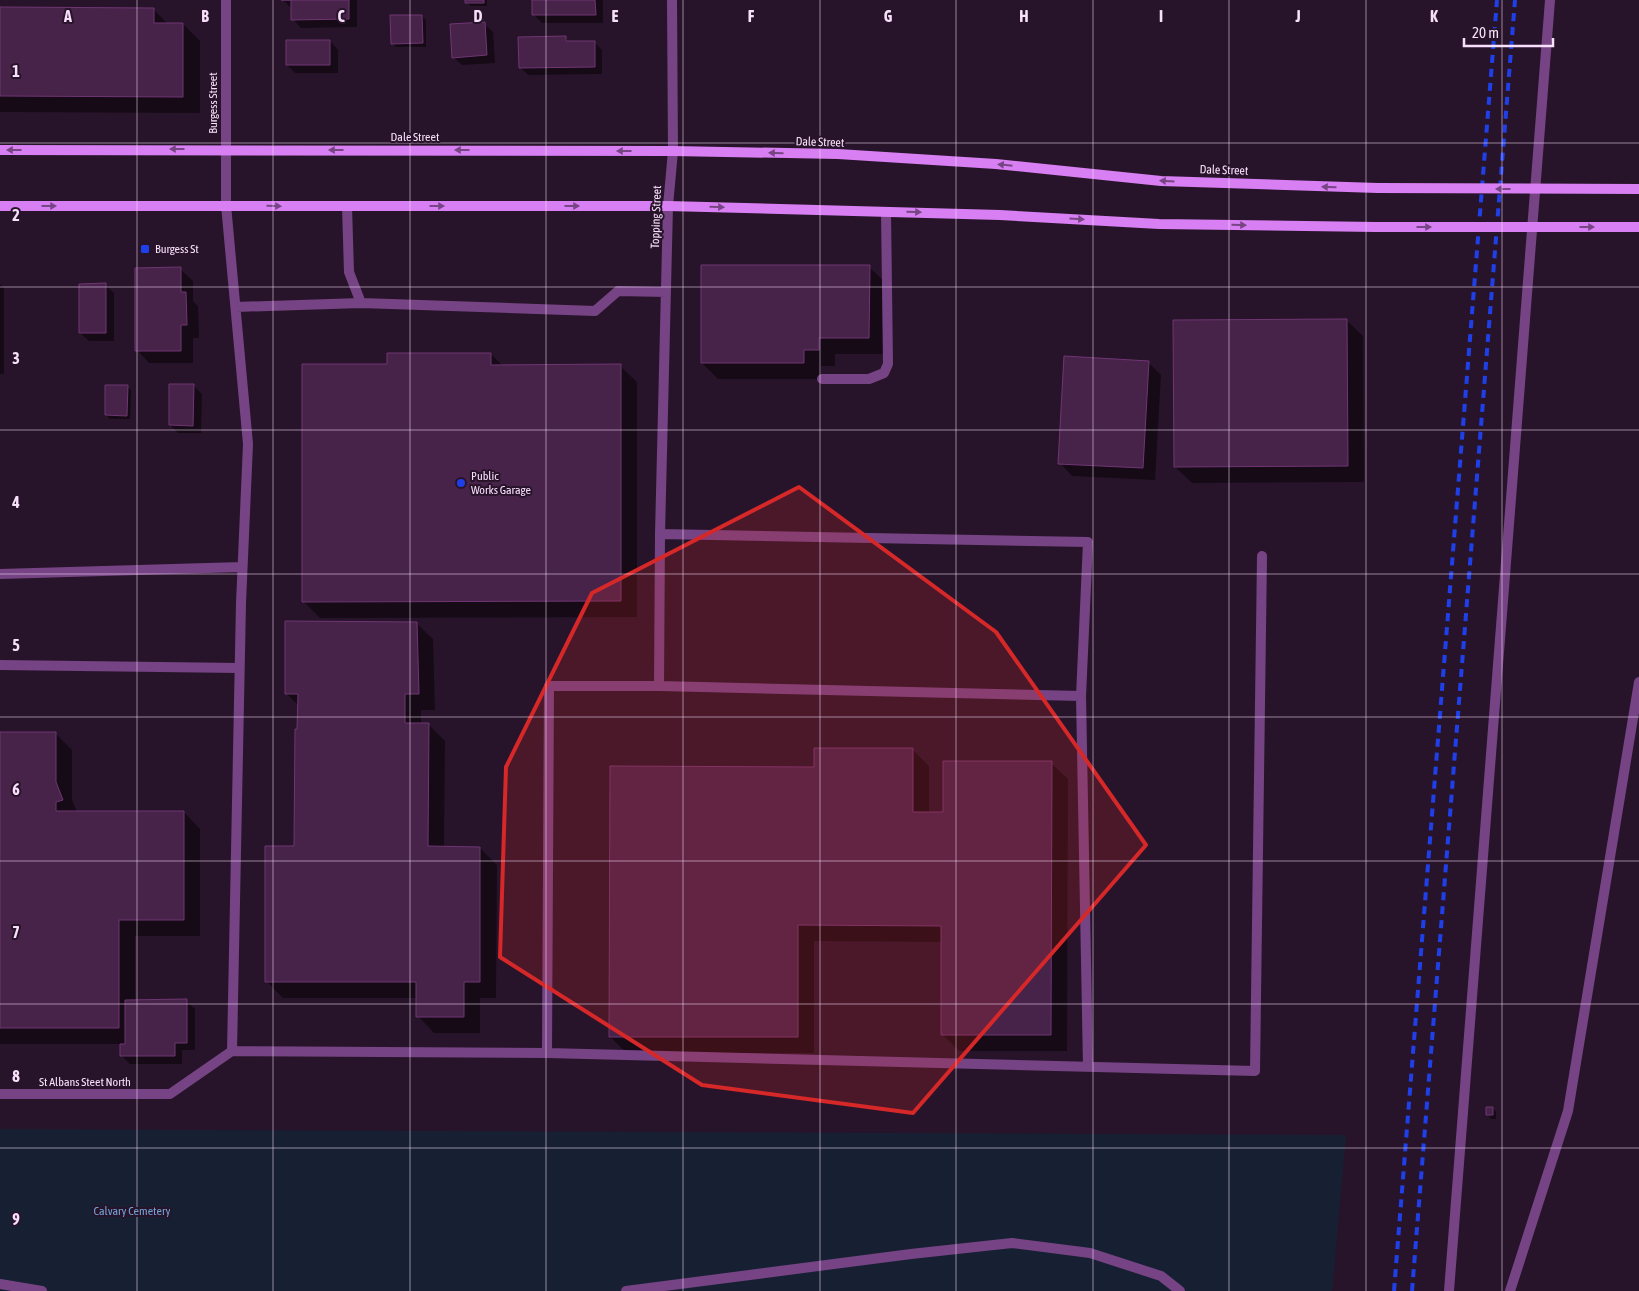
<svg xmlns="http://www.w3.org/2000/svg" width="1639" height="1291" viewBox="0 0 1639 1291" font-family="'Asap Condensed',sans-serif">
  <rect width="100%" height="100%" fill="#28142a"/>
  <path fill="#172033" d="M0 1129 1346 1135 1332 1291H0Z"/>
  <path fill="#0007" d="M283 0H357V27L301 28 293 19 291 8Z
    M467 0H487V6H470Z
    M533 0H603V23H542L534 15Z
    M0 8 153 9 168 24H183L200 41V113L0 112Z
    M422 16 426 20V47H396L392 43Z
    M484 24 493 32 495 63 462 65 453 57Z
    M565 38 570 42H594L602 50V74L528 75 520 67Z
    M330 41 338 50V73H295L287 65Z
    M869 267 886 283 885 354H835V366H821V379H718L702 363Z
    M180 269 193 281V301L198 306 199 338H193V363H149L137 350Z
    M0 284 4 288V374H0Z
    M105 285 114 293V341H89L80 333Z
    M1346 320 1363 336 1364 482 1192 483 1175 467Z
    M491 354 503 366H620L637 382V617L320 618 303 601Z
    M1148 362 1161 375 1155 480 1072 476 1060 463Z
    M127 386 131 390 130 419H110L106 415Z
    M194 386 202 394 201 433H178L170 425Z
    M416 623 433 639 435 710H421V724H428L445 741 444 848H480L497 865 496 998H480V1033H434L418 1016V998H283L266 981 295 847 299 706 286 693Z
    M0 733H55L72 750V800L77 812H184L200 829V936H135V1001H186L195 1009V1050H182V1064H130L121 1055V1044H0Z
    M912 749 929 766V813H944L1051 763 1068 779 1067 1051H959L942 1034V942L814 941V1053H627L610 1037 815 768Z
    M1493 1108 1496 1112V1119H1491L1488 1115Z"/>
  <path fill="#472249" stroke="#6f3673" d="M281 0H349V19L291 20V0Z
    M465 0H484V3H465Z
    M532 0H595L596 15H532Z
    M0 7 154 8V23H183V97L0 96Z
    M390 15H422L423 43 391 44Z
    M485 22 487 55 452 58 450 24Z
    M566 36V41H595V67L519 68 518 37Z
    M286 40H330V65H286Z
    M701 265H870L869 338H819V350H804V363H701Z
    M181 267V292H186L187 325H181V351H135V268Z
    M106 283V333H79V284Z
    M1347 319 1348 466 1174 467 1173 320Z
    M387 353H491V365L621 364V601L302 602V364H387Z
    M1064 356 1149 361 1143 468 1058 464Z
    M169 384H194L193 426 169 425Z
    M105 385H128L127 416 105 415Z
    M285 621 417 622 419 694H405V723H429L428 846 480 847V982H464V1017H416V982H265V846H294L295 729H297L298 694H285Z
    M0 732H56V782L63 800 56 802V811H184V920H119V1028H0Z
    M814 748H913V812H943V761H1052L1051 1035H941V926L798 925V1037H609L610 766 814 767Z
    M187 999V1043H175V1056H120V1044H125V1000Z
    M1486 1107H1493V1115H1486Z"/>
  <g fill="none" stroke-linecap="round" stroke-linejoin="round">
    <path stroke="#764484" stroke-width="10" d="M226 205 248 444 241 603 232 1051
      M347 206 349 272 361 303 595 311 618 291 666 292
      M236 307 361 303
      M822 379H869L884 373 888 364 886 212
      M0 574 242 567
      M0 665 239 668
      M659 686 1081 696 1088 542 660 534
      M1081 696 1088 1067
      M547 1053 549 686H659L660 534 668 206 673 151
      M0 1094H170L232 1051 547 1053 1255 1071 1262 556
      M0 1284 42 1291
      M626 1291 911 1254 1012 1243 1090 1253 1161 1276 1180 1291
      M1449 1291 1550 0
      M1510 1291 1568 1111 1639 682"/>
    <path stroke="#764484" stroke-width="10" d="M672 0 673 151
      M226 205V0"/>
    <path stroke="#d880f3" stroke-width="10" d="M0 150 673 151 838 154 996 164 1161 181 1378 188
      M0 206H668L1000 215 1159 224 1376 227"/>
    <path stroke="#1f40e9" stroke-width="4" stroke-dasharray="8 6" stroke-linecap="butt" d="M1394 1291 1497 0
      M1412 1291 1515 0"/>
    <path stroke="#d880f3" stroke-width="10" d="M1378 188 1639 189
      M1376 227H1639"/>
  </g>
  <defs><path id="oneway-solid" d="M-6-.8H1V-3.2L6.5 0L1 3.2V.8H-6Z" transform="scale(1.25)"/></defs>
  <g fill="#774584">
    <use href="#oneway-solid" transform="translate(177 149) rotate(180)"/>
    <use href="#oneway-solid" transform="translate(14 150) rotate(180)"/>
    <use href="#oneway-solid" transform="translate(336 150) rotate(-180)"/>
    <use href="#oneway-solid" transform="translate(462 150) rotate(-180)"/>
    <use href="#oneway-solid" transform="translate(624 151) rotate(180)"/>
    <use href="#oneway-solid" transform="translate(776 153) rotate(-179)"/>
    <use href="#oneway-solid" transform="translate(1005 165) rotate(-174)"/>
    <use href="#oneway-solid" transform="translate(1167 181) rotate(-177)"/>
    <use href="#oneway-solid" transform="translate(1329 187) rotate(-178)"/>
    <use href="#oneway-solid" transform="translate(1503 189) rotate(-180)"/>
    <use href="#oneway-solid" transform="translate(49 206)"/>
    <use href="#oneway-solid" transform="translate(274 206) rotate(1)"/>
    <use href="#oneway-solid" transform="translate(437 206)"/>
    <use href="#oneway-solid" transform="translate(572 206)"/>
    <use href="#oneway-solid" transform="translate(717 207) rotate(1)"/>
    <use href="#oneway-solid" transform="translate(914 212) rotate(2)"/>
    <use href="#oneway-solid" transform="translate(1077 219) rotate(3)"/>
    <use href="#oneway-solid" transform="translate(1239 225) rotate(1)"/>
    <use href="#oneway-solid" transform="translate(1424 227)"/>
    <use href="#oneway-solid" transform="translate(1587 227)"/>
  </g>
  <path fill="#d62828" fill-opacity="0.2" stroke="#d62828" stroke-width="4" stroke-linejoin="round" d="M799 487 996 632 1146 845 913 1113 702 1085 500 957 506 767 592 593Z"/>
  <path fill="none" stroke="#f8e0fc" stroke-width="1" stroke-opacity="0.55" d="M137 0V1291M273 0V1291M410 0V1291M546 0V1291M683 0V1291M820 0V1291M956 0V1291M1093 0V1291M1229 0V1291M1366 0V1291M1502 0V1291M0 143H1639M0 287H1639M0 430H1639M0 574H1639M0 717H1639M0 861H1639M0 1004H1639M0 1148H1639"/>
  <g fill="#1f40e9" stroke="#28142a" stroke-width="2">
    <rect x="140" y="244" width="10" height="10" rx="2.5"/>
    <circle cx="461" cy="483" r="5"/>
  </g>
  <g text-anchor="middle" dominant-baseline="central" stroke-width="4" stroke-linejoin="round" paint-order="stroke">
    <g font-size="12" fill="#f8e0fc" stroke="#28142a">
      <text transform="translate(213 103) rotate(-90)">Burgess Street</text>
      <text x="415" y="137">Dale Street</text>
      <text transform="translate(820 142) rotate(2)">Dale Street</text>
      <text transform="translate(1224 170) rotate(2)">Dale Street</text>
      <text transform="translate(656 217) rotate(-88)">Topping Street</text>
      <text x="85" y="1082">St Albans Steet North</text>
    </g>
    <g font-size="12" fill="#f8e0fc" stroke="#28142a" text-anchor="start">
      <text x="155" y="249">Burgess St</text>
      <text x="471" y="476">Public<tspan x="471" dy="14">Works Garage</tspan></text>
    </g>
    <g font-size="12" fill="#72a5d6" stroke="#28142a">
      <text x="132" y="1211">Calvary Cemetery</text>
    </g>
  </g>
  <g font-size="16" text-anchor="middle" font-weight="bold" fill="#f8e0fc" stroke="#28142a" stroke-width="4" stroke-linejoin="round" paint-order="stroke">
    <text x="68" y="22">A</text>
    <text x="205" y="22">B</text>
    <text x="341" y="22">C</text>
    <text x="478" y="22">D</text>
    <text x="615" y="22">E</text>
    <text x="751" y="22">F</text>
    <text x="888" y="22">G</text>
    <text x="1024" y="22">H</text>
    <text x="1161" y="22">I</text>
    <text x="1298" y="22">J</text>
    <text x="1434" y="22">K</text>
    <text x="16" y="77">1</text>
    <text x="16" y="221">2</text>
    <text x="16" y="364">3</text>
    <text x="16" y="508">4</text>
    <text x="16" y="651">5</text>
    <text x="16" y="795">6</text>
    <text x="16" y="938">7</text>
    <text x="16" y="1082">8</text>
    <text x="16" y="1225">9</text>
  </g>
  <path d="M1464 38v8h89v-8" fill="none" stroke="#f8e0fc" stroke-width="2.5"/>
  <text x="1472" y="38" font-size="15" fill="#f8e0fc" stroke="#28142a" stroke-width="4" paint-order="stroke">20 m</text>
</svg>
